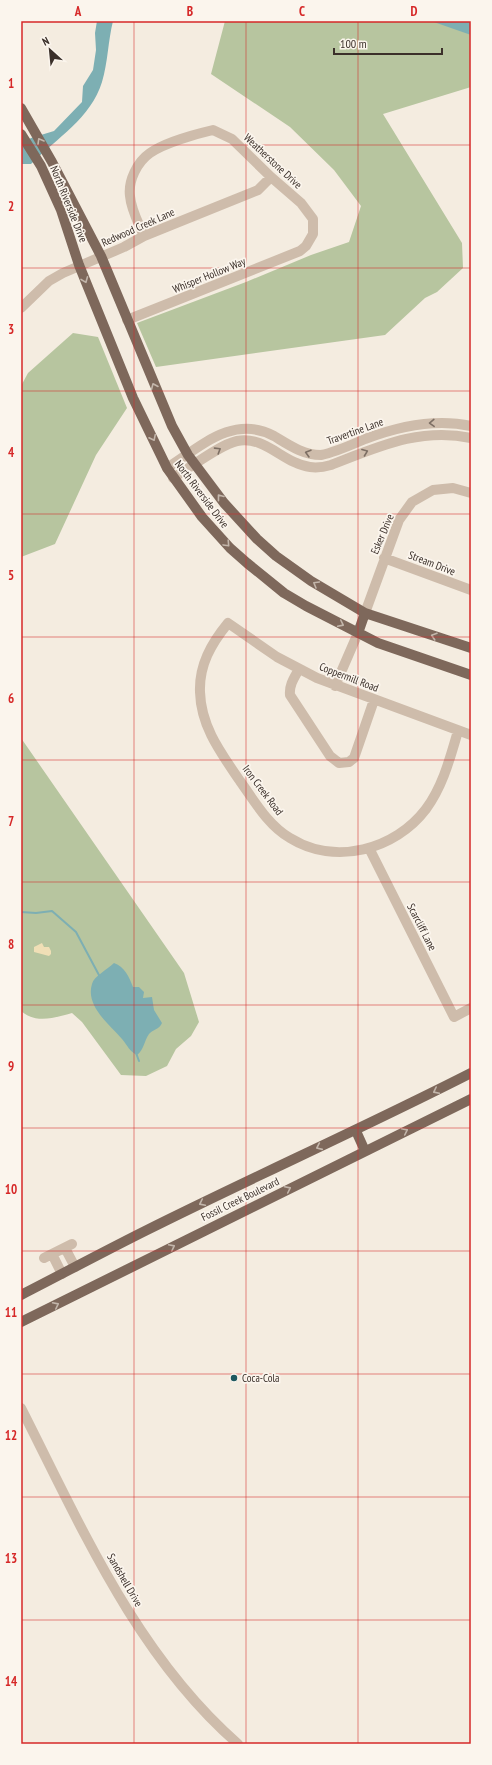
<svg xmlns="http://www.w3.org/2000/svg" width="492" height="1765" viewBox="0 0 492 1765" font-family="'PT Sans Narrow',sans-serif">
  <rect width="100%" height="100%" fill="#f4ece0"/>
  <path fill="#b7c59f" d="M225 21H471V87L383 114 462 243 463 268 437 292 425 298 385 335 156 367 137 323 246 282 311 255 349 242 361 206 334 170 290 127 211 74Z
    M73 333 98 337 127 408 96 455 55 544 21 557V386L28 373Z
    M21 738 184 973 199 1022 191 1036 176 1049 167 1066 146 1076 121 1075 82 1022 72 1013C54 1018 36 1024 21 1011Z"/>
  <path fill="#f0dfb6" d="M42 943 44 947H49L51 951V954L49 956 34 952V947Z"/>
  <path fill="#7dafb3" d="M97 21H113C108 41 108 62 102 82 91 118 57 138 31 164H21V144L31 138 54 131 82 102 83 86 93 70 96 50 95 33Z
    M431 21H471V35Z
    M114 963C125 967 129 977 133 987H139L144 992 143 998 152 997 154 1010 162 1023C159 1030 153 1029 149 1034 144 1041 144 1050 137 1055 129 1051 128 1046 122 1039 110 1025 85 1006 92 984 94 976 107 970 114 963Z"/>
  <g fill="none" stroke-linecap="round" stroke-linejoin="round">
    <path stroke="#7dafb3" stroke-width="2" d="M21 912 36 913 52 911 76 932 100 977
      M136 1053 139 1061"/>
    <path stroke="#cebcab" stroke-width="10" d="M21 308 49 281 63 273 124 247 144 236 258 190 271 177
      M127 320 300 251 306 246 313 234V219L301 203 271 177 232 139 213 130C196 134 164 143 150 153 137 162 128 181 130 196 131 210 139 224 144 236
      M167 468C200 447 233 414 274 436 289 445 303 455 321 455 336 452 351 445 365 439 399 426 435 418 471 426
      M173 478C190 468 219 445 237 441 265 435 284 464 310 467 317 468 324 467 331 465 378 447 420 427 471 438
      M384 558 471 590
      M365 613 399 520 412 502 433 490 453 488 471 493
      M299 669C294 678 289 685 290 695L330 756 339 763 349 762 354 758 374 700
      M335 686 358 633
      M458 731C450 758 443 786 426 809 395 850 335 866 290 838 268 825 255 802 240 781 221 753 201 727 200 692 199 665 211 644 228 623L277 657 317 678 471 735
      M369 848 454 1017 471 1008
      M65 1248 75 1267
      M52 1254 62 1274
      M44 1258 72 1244
      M21 1408C81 1526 136 1655 238 1744"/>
    <path stroke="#7e685b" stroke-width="10" d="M21 108 52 162 101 256 172 426 188 455 224 503 257 539 276 556 311 581 365 613 471 648
      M21 134 41 166 61 210 79 265 133 398 167 468 202 517 230 548 247 563 284 593 306 606 378 643 471 675
      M358 633 365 613
      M356 1131 365 1151
      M21 1295C62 1274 103 1252 145 1231 253 1177 363 1128 471 1073
      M21 1322 471 1099"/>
  </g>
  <defs><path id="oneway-chevron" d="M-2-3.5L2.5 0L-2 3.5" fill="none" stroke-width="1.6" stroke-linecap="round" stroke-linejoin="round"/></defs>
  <g stroke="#c3b6ab">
    <use href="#oneway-chevron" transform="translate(40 141) rotate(-120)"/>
    <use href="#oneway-chevron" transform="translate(85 280) rotate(68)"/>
    <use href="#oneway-chevron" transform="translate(154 386) rotate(-113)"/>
    <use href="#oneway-chevron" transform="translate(153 438) rotate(64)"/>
    <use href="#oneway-chevron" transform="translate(220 497) rotate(-128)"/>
    <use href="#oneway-chevron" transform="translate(227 544) rotate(47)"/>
    <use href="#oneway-chevron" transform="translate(316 584) rotate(-150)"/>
    <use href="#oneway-chevron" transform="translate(341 624) rotate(26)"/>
    <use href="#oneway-chevron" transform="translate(434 636) rotate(-162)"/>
    <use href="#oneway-chevron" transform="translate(436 1091) rotate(153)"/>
    <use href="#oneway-chevron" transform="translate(405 1131) rotate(-26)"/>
    <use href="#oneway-chevron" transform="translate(319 1147) rotate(156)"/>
    <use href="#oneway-chevron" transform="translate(288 1189) rotate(-26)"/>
    <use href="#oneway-chevron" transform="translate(202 1203) rotate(154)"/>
    <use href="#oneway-chevron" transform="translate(172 1247) rotate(-27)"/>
    <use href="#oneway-chevron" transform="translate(56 1305) rotate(-27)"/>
  </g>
  <g stroke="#7d6f64">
    <use href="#oneway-chevron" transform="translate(432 423) rotate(178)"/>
    <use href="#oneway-chevron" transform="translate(218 450) rotate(-32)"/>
    <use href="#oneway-chevron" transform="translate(365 452) rotate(-21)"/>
    <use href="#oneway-chevron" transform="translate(308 453) rotate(-164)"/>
  </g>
  <path fill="none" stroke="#d62828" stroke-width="1" stroke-opacity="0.55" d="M134 21V1744M246 21V1744M358 21V1744M21 145H471M21 268H471M21 391H471M21 514H471M21 637H471M21 760H471M21 882H471M21 1005H471M21 1128H471M21 1251H471M21 1374H471M21 1497H471M21 1620H471"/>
  <circle fill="#1d585f" stroke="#fbf5ed" stroke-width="1.5" cx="234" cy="1378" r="4"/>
  <g text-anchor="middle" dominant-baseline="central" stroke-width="3.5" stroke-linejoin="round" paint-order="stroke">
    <g font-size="11" fill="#3b302a" stroke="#fbf5ed">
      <text transform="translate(273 161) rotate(43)">Weatherstone Drive</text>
      <text transform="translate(69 204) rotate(68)">North Riverside Drive</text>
      <text transform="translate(138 227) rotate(-24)">Redwood Creek Lane</text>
      <text transform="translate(209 275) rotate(-22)">Whisper Hollow Way</text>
      <text transform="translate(355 431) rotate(-20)">Travertine Lane</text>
      <text transform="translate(202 494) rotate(53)">North Riverside Drive</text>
      <text transform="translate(382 534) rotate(-67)">Esker Drive</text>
      <text transform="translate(432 563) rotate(21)">Stream Drive</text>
      <text transform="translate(349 677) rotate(21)">Coppermill Road</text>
      <text transform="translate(263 790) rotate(53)">Iron Creek Road</text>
      <text transform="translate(422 927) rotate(63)">Scarcliff Lane</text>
      <text transform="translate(240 1199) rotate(-26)">Fossil Creek Boulevard</text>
      <text transform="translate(125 1580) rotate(60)">Sandshell Drive</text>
    </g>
    <g font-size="11" fill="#3b302a" stroke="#fbf5ed" text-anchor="start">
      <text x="242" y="1378">Coca-Cola</text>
    </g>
  </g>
  <rect width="492" height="1765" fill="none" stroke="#fbf5ed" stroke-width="44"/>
  <g transform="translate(50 50) rotate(333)" stroke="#fbf5ed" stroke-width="3" paint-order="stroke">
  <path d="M0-3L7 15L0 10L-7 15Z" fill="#3b302a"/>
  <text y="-6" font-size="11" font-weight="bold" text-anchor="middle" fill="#3b302a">N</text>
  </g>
  <path d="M334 48v6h108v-6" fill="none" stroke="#3b302a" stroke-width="2"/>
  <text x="340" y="48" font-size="12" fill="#3b302a" stroke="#fbf5ed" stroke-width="3" paint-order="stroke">100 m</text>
  <rect x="22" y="22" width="448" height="1721" fill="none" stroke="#d62828" stroke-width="1.5"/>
  <g font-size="13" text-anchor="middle" font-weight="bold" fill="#d62828">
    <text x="78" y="16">A</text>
    <text x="190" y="16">B</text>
    <text x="302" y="16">C</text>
    <text x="414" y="16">D</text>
    <text x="11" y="88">1</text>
    <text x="11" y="211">2</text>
    <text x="11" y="334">3</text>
    <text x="11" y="457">4</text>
    <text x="11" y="580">5</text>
    <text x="11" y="703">6</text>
    <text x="11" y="826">7</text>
    <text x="11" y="949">8</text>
    <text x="11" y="1071">9</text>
    <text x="11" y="1194">10</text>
    <text x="11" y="1317">11</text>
    <text x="11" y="1440">12</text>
    <text x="11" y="1563">13</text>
    <text x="11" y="1686">14</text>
  </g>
</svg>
